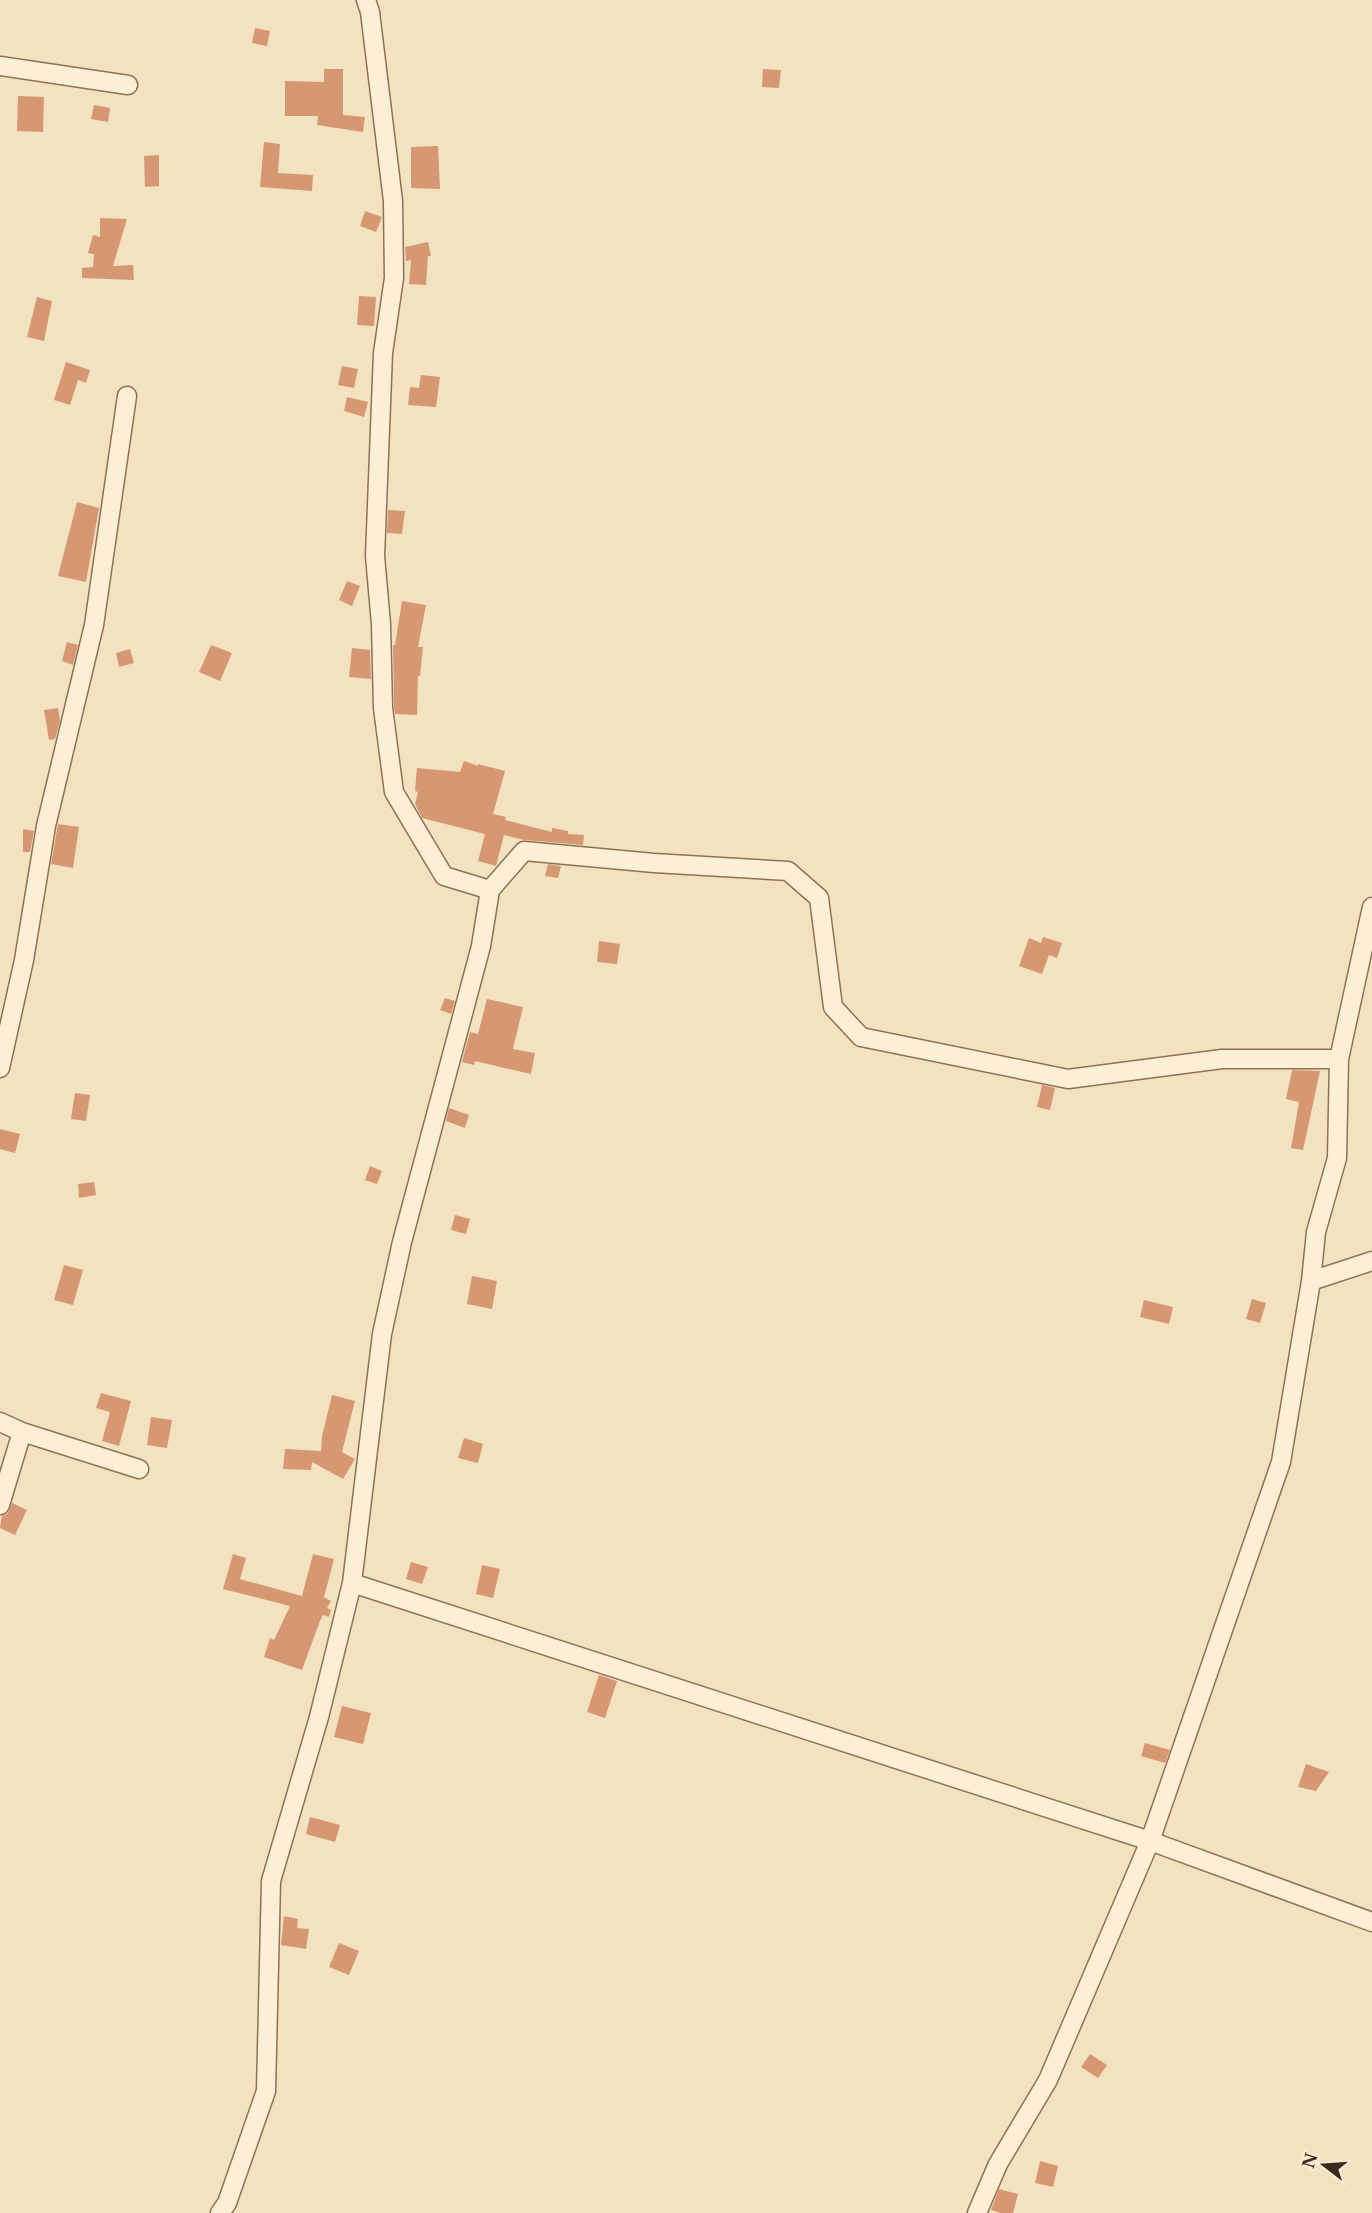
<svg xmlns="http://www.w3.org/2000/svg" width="1372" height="2213" viewBox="0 0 1372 2213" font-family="'Libre Baskerville',serif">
  <rect width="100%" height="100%" fill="#f2e2c0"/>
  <path fill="#d59872" d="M255 28 270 31 267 46 252 43Z
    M324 69H343V115L365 117 363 132 317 125 318 116H285V81L324 82Z
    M763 69 781 70 779 88 762 87Z
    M18 96 44 97 43 132 17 131Z
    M94 105 110 108 108 122 91 119Z
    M264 142 280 144 278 173 313 175 312 191 260 187Z
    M438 146 440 189 411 188V147Z
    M159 155V186L145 187 144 156Z
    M365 211 382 217 376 232 360 226Z
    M100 218 127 219 113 266 133 265 134 280 82 278V268L93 267 94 254 88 253 93 235 100 237Z
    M428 242 431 256H428L426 285 409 284 411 260 406 261 405 247Z
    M359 296 376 297 374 326 357 325Z
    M37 297 52 301 44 341 27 337Z
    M66 362 90 370 86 383 78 380 70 405 54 400Z
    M342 366 358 369 354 388 338 385Z
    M421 375 440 377 436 407 408 405 410 387 419 388Z
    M347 397 368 402 364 417 344 411Z
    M77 502 99 508 86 582 58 576Z
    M388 510 405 511 402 534 387 533Z
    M347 581 360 586 352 606 339 600Z
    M402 601 426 605 418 647H423L420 676H418L417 715 395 714 394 707 393 645H395Z
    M67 642 78 645 73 665 62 661Z
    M211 645 232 653 220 681 199 672Z
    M352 648 370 650 371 679 349 677Z
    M130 649 134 663 119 667 116 653Z
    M58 708 60 721 55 739 49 740 44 710Z
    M464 761 478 766V764L505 771 493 814 506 817 505 820 552 832V828L568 831V834L584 835 583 845 524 840 504 835 496 866 478 861 485 834 422 818 415 804 418 792 415 791 417 768 460 772Z
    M58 824 79 827 73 868 51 864Z
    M23 829 34 831 30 852H23Z
    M548 864 561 866 558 878 545 876Z
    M1043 937 1062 943 1057 958 1049 955 1042 974 1019 966 1029 938 1041 943Z
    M599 941 620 944 617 964 597 962Z
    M445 998 455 1001 451 1014 440 1010Z
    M487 999 523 1007 513 1049 535 1053 531 1074 475 1061 474 1065 462 1062 470 1032 478 1034Z
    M1292 1070 1320 1071 1303 1150 1291 1148 1299 1102 1286 1099Z
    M1042 1085 1055 1088 1050 1110 1037 1107Z
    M75 1093 90 1095 86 1121 71 1119Z
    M449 1108 469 1115 465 1128 446 1121Z
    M0 1129 20 1134 15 1153 0 1149Z
    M370 1166 382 1171 377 1184 365 1180Z
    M94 1182 96 1195 79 1198 78 1184Z
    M455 1215 470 1219 466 1234 451 1230Z
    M64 1265 83 1270 73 1305 54 1300Z
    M472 1276 497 1281 492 1309 467 1304Z
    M1252 1299 1266 1303 1260 1323 1246 1319Z
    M1144 1300 1173 1307 1169 1324 1140 1317Z
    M101 1393 131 1401 119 1446 102 1441 110 1412 96 1408Z
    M332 1395 355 1401 342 1452 355 1459 343 1479 312 1462 311 1470 283 1469 285 1449 321 1451 322 1436Z
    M151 1417 172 1420 167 1448 147 1445Z
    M464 1438 483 1444 478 1463 458 1458Z
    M12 1503 27 1510 15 1535 0 1528 2 1516 8 1513Z
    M233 1554 246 1558 240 1579 302 1596 313 1554 334 1559 324 1597 331 1601 327 1608 331 1610 329 1617 323 1615 320 1621 302 1670 264 1657 270 1638 274 1640 290 1606 223 1589Z
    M411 1562 428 1567 422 1584 406 1579Z
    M482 1565 500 1569 493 1598 476 1594Z
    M599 1675 617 1681 605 1718 587 1712Z
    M342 1706 371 1713 363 1744 334 1737Z
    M1145 1743 1170 1750 1165 1763 1141 1756Z
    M1306 1764 1329 1772 1316 1791 1298 1787Z
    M310 1817 340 1825 335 1842 306 1834Z
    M284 1916 298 1919 297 1928 309 1929 306 1949 281 1945Z
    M339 1943 359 1951 349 1975 329 1967Z
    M1090 2054 1107 2065 1098 2078 1081 2067Z
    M1040 2161 1058 2166 1053 2187 1035 2183Z
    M999 2189 1018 2194 1013 2213H1001L991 2210Z"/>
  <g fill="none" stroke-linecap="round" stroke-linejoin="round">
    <defs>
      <path id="street" d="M366 0 370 12 393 201 394 278 383 353 375 556 381 624 383 708 394 792 444 876 490 890 524 851 654 863 788 871 819 898 833 1007 861 1037 1068 1079 1222 1059H1339L1372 907
        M0 66 128 85
        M0 1068 24 960 46 826 94 625 127 396
        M1311 1281 1372 1261
        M0 1422 22 1432 139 1469
        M0 1505 22 1432
        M352 1583 1150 1841 1372 1922
        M220 2213 227 2203 266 2091 271 1881 319 1717 352 1583 382 1334 402 1242 481 946 490 890
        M977 2213 998 2164 1048 2080 1150 1841 1281 1462 1311 1281 1316 1232 1337 1158 1339 1059"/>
    </defs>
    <use href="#street" stroke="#8e7256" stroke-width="21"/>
    <use href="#street" stroke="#fcefd5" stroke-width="18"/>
  </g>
  <g transform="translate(1324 2165) rotate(287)" stroke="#f9ecd1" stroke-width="4.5" paint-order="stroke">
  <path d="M0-4.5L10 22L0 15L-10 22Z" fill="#3c2a1c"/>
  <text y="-9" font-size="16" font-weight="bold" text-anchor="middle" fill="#3c2a1c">N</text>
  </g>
</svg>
